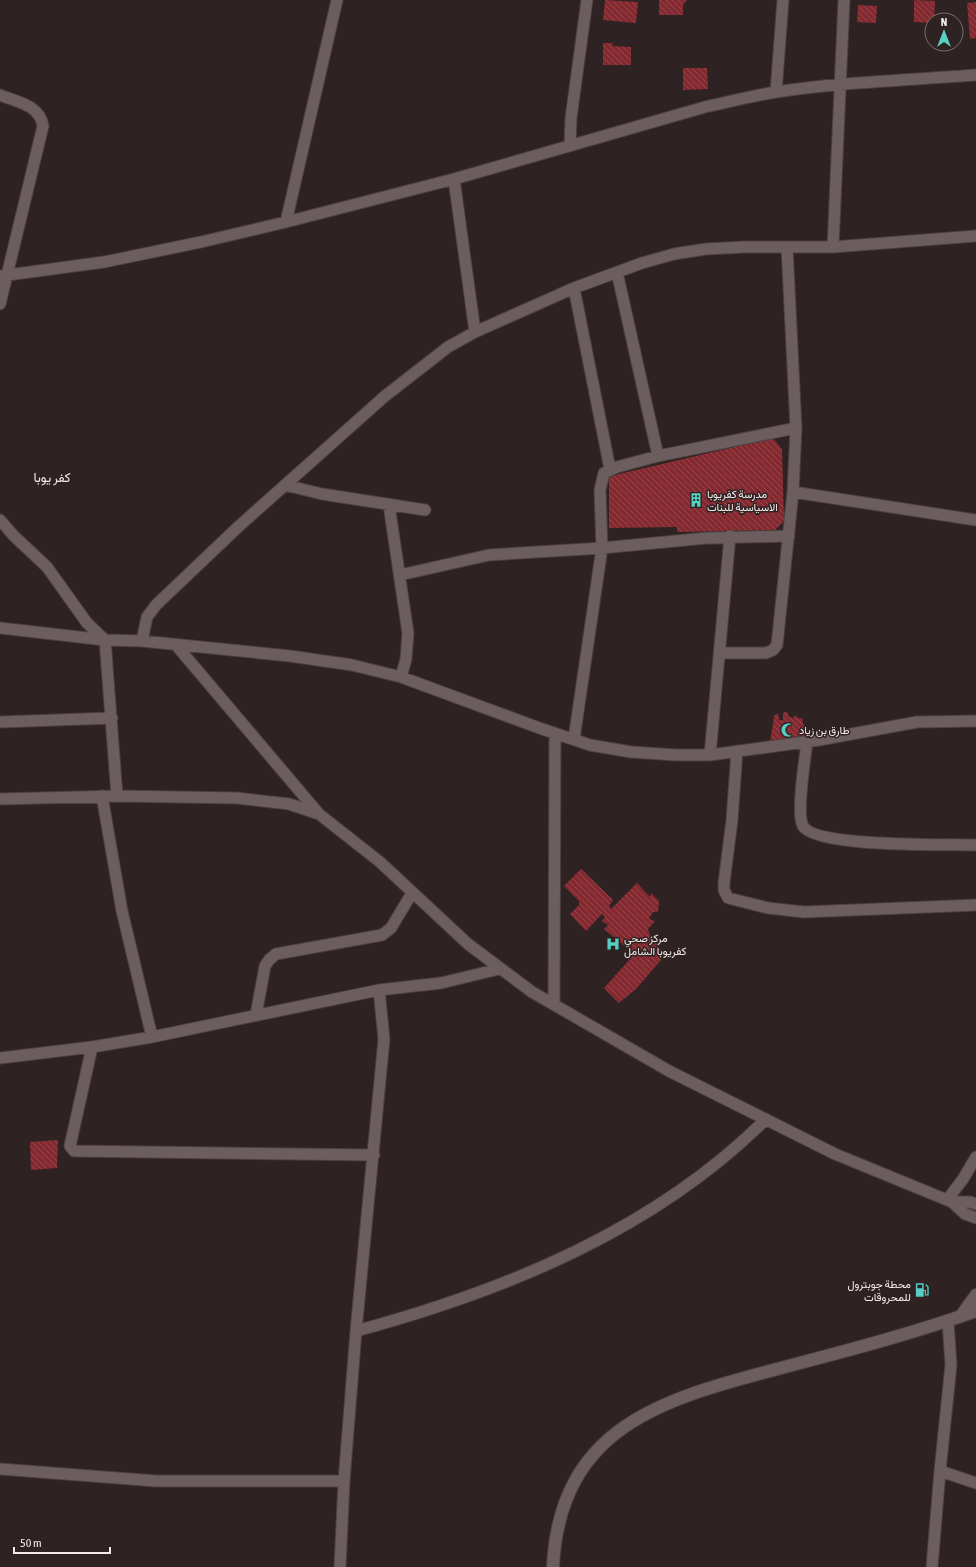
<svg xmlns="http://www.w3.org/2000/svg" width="976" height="1567" viewBox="0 0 976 1567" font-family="'Asap Condensed',Vazirmatn,sans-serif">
  <defs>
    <pattern id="building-back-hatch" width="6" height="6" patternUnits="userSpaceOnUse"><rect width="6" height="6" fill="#842930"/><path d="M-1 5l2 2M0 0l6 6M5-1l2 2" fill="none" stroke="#96484e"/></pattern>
  </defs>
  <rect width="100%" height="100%" fill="#2e2222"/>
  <path fill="url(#building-back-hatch)" d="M605 0 638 2 636 23 603 20Z
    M659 0H687L683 5V15H659Z
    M914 0 935 1 934 20H932V23L914 22Z
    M976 2V38L970 39 967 3Z
    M858 5 877 6 876 23 857 22Z
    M603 43H613L612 46 631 47V65H603Z
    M683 68H707L708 89 683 90Z
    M773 438 782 449 784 521 775 530 677 532V527L609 528V480L611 476Z
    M785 712H787L789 717 794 718 795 715 798 718H802L806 736 791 741 770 743 774 716 778 713 779 720H783V713Z
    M581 869 613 900 609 906 611 909 637 883 650 897 651 893 659 901 658 912H653L649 919 655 921 648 929 650 935 663 953 661 960 636 989 619 1003 604 988 631 958 633 953 604 929 608 925 602 921 605 917 602 914 586 931 570 914 579 905V901L564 886Z
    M58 1140 57 1168 31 1170 30 1142Z"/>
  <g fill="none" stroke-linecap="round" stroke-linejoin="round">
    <defs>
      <path id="minor" d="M776 92 783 0
        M0 95C17 102 40 105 43 126L0 304
        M570 145 571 118 587 0
        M454 179 475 332
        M286 222 337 0
        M833 247 844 0
        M617 272 658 456
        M0 276 104 262 201 242 286 222 454 179 705 107C728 102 752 96 776 92 842 82 910 80 976 75
        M574 288 610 469
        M285 485 322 494 425 510
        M793 492 976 520
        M389 505 408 633 406 659 401 677
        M0 520 14 536 47 567 87 623 105 640 117 796
        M400 575 489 555 602 548 707 538 789 536
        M0 628 105 640 142 641 290 656 352 665 401 677 542 729 590 745 631 752 676 755H710L819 740 917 722 976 721
        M142 641 147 617 156 605 238 527 385 396 448 347 475 332 574 288 642 263 674 254 706 249 744 247H833L976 236
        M176 645 319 814 380 862 468 944 532 992 669 1071 835 1154 952 1202 965 1214 976 1218
        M721 653H766L773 650 777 645 793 492 796 428 787 247
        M0 722 112 718
        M574 739 602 548 600 490 604 473 617 467 658 456 796 428
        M807 742C805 759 796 814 803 826 816 848 948 844 976 845
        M737 751 732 820 724 883V890L728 898 768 908 804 912 976 905
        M710 755 730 536
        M102 796 122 911 152 1037
        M0 799 117 796 237 798 289 804 319 814
        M554 1005 555 733
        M256 1015 265 966 269 960 276 954 382 935 391 928 412 893
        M92 1047 70 1146 74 1151 374 1155
        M0 1058 92 1047 152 1037 379 990 441 983 499 969
        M947 1200 963 1179 976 1157
        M952 1202H970L976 1204
        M356 1331C504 1291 655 1230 766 1119
        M0 1469 156 1481H344
        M940 1471 976 1483
        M340 1567 344 1481 356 1331 384 1039 379 990
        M932 1567 940 1471 951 1365 948 1321"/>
      <path id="secondary" d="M961 1316 976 1295
        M553 1567C560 1418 677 1396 796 1364 857 1348 917 1332 976 1311"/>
    </defs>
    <use href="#minor" stroke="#4b4141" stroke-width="13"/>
    <use href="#secondary" stroke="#4b4141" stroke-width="14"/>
    <use href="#minor" stroke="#6c5e5e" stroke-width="11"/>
    <use href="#secondary" stroke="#6c5e5e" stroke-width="12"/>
  </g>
  <defs>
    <symbol id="building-bare" viewBox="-9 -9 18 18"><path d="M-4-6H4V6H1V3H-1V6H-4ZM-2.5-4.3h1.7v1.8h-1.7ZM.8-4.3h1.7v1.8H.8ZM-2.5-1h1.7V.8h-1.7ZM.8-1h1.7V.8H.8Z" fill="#57cec2" stroke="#2e2222" stroke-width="2.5" paint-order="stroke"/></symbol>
    <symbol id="mosque-bare" viewBox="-9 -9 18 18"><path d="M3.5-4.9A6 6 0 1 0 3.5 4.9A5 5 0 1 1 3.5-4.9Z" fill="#57cec2" stroke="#2e2222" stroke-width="2.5" paint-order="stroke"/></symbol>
    <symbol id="hospital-bare" viewBox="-9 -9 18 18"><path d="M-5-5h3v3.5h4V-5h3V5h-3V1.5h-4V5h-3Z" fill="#57cec2" stroke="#2e2222" stroke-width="2.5" paint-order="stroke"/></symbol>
    <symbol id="fuel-bare" viewBox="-9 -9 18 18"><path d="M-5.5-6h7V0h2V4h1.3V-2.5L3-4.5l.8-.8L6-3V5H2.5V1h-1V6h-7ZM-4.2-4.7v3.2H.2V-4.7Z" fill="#57cec2" stroke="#2e2222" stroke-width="2.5" paint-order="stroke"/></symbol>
  </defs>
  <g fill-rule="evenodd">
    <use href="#building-bare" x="686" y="490" width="20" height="20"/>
    <use href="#mosque-bare" x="778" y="720" width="20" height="20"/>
    <use href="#hospital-bare" x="603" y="934" width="20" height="20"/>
    <use href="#fuel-bare" x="912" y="1280" width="20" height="20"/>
  </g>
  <g text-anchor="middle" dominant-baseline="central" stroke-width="3" stroke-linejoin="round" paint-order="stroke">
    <g font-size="11" fill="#f3ebeb" stroke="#2e2222" text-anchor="start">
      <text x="707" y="494">مدرسة كفريوبا<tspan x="707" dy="13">الاسياسية للبنات</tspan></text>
      <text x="799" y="730">طارق بن زياد</text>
      <text x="624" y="938">مركز صحي<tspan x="624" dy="13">كفريوبا الشامل</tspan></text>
      <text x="911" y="1284" text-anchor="end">محطة جوبترول<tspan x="911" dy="13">للمحروقات</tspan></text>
    </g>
    <g font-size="13" fill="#f3ebeb" stroke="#2e2222">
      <text x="52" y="477">كفر يوبا</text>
    </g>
  </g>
  <g transform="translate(944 32)"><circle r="19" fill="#2e2222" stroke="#7d7272"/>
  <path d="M0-3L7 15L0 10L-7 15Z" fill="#57cec2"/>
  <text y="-6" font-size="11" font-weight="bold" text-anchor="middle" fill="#f3ebeb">N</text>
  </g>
  <path d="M14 1547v6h96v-6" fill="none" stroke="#f3ebeb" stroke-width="2"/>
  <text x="20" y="1547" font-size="12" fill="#f3ebeb" stroke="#2e2222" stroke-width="3" paint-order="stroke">50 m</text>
</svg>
